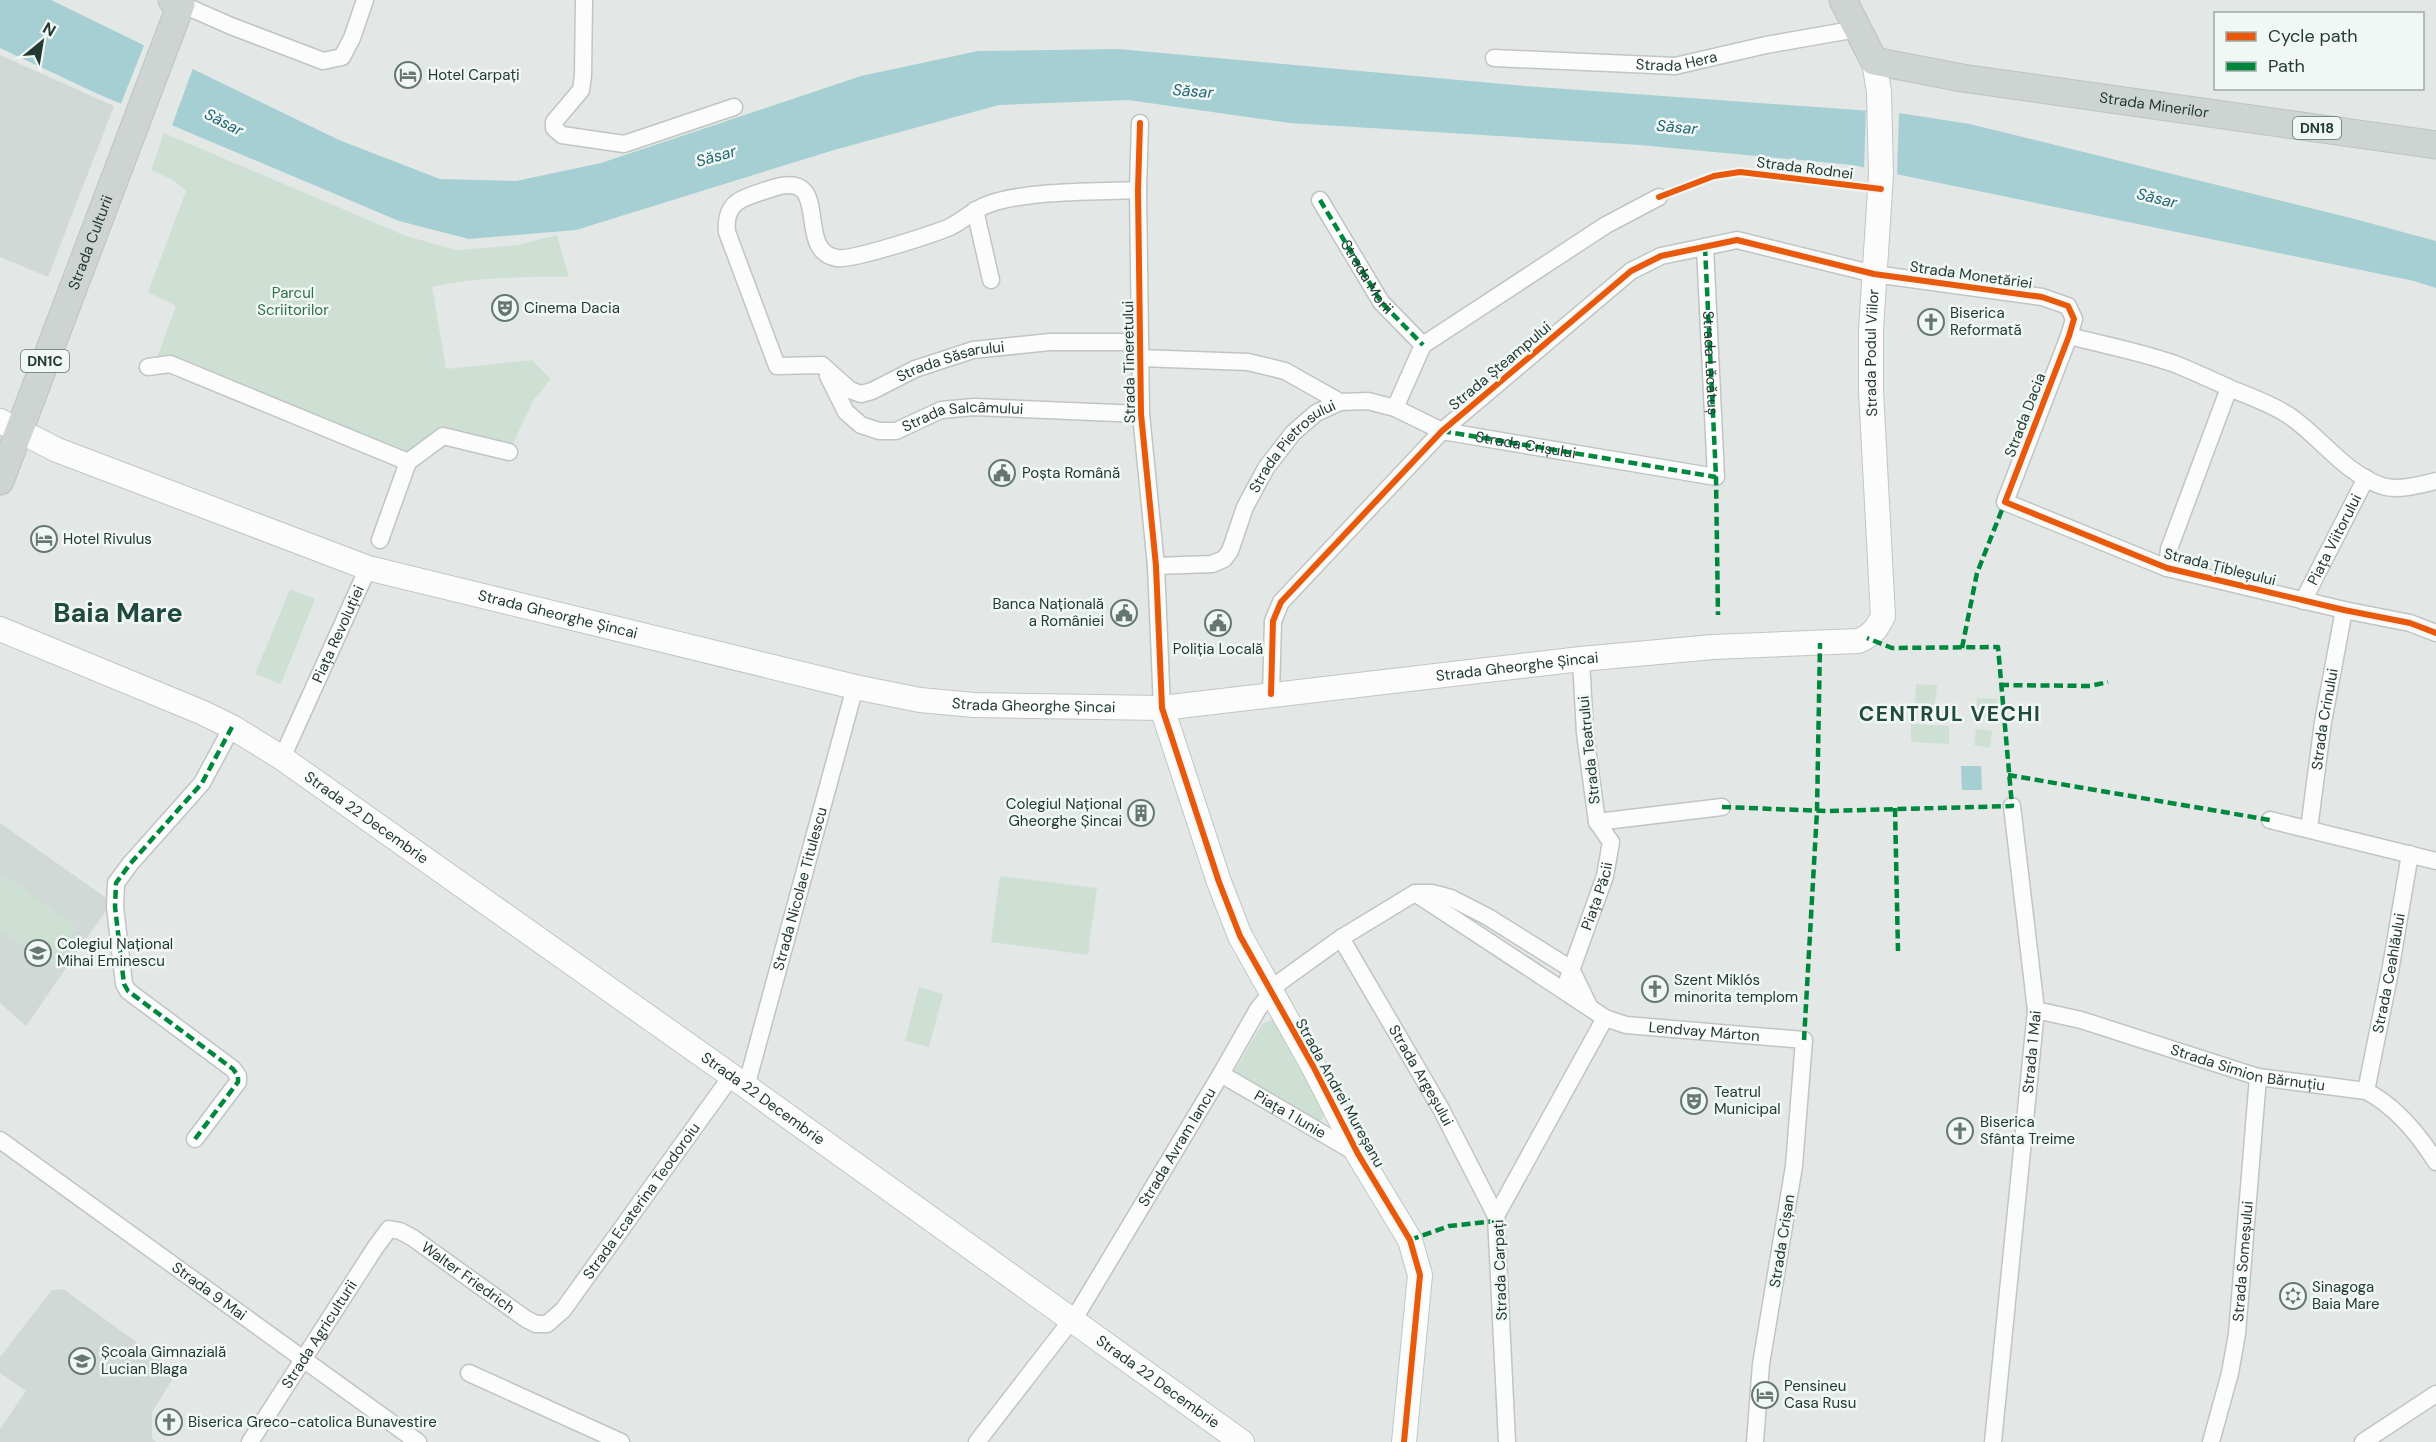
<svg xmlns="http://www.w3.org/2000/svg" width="2436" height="1442" viewBox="0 0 2436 1442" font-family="'DM Sans',sans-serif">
  <rect width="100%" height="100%" fill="#e3e8e6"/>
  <path fill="#d1d9d6" d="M0 55 114 106 48 277 0 257Z
    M0 823 112 902 26 1026 0 1003Z
    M63 1289 170 1366 174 1377 152 1412V1439L156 1442H0V1429L26 1391 0 1373V1357L52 1290Z"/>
  <path fill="#cde0d3" d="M164 133 406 236 456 250 518 245 557 235 569 277C522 277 478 277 432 287L446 369 532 360 551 379 533 401 509 452 443 436 408 462 154 366 176 306 148 292 186 191 173 180 151 170Z
    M290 589 315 599 281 684 255 674Z
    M1916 684 1937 685 1935 705 1915 703Z
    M1977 698 1997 699 1996 717 1976 716Z
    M1911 724 1949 726V744L1911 742Z
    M1976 729 1992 731 1990 748 1974 745Z
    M4 875 78 928 51 966 0 930V881Z
    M1000 876 1097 888 1088 955 991 942Z
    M919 987 943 994 929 1047 905 1041Z
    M1274 1019 1324 1114 1322 1120 1314 1123 1232 1075 1263 1023Z"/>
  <path fill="#a6cfd4" d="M0 0H51L339 140 440 179 516 181 601 163 861 76 978 51 1118 49 1525 86 1899 113 1970 124 2351 218 2436 241V288L2414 281 1852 165 1640 145 1290 123 1128 100 999 105 834 150 576 230 469 239 399 221 98 94 0 48Z
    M1961 766H1981L1982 790H1962Z"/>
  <path fill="#e3e8e6" d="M145 43 193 68 171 128 120 106Z
    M1866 108 1899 110 1897 177 1864 171Z"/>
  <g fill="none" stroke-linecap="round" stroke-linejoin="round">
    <defs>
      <g id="street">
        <path d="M584 0 583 76 581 90 554 122V128L562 135 624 144 734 107"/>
        <path d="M181 4 231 26 323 61 342 57 352 38 365 0"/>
        <path id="s1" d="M1494 58 1675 66 1766 45 1857 29"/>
        <path d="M1140 123 1138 190 1141 414 1156 566 1162 708"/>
        <path id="s2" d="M1138 190C1095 192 1029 190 989 204 974 209 964 220 950 227 933 234 851 261 837 258 792 251 836 166 770 189 759 193 745 196 736 203 727 211 726 221 727 232L777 366 822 365 850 390 861 394 872 391 915 369 973 350 1050 342H1140"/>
        <path d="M1320 200 1381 302 1423 345"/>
        <path d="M975 210 991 280"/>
        <path d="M2069 336C2105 345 2141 352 2175 364 2195 372 2214 381 2234 390 2252 397 2271 404 2288 415 2320 436 2344 473 2382 486 2398 491 2420 485 2436 481"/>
        <path d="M1140 358 1248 362 1285 371 1340 402"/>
        <path d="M148 367 170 364 408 462 443 436 509 452"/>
        <path id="s3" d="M828 376 846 412 861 425 879 431H896L941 410 974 407 1141 414"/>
        <path d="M1395 408 1423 345 1606 225 1659 197"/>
        <path d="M380 540 408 462"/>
        <path id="s4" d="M1156 566 1212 564 1224 559 1230 551 1245 507 1266 468 1293 433 1316 413 1340 402 1368 401 1395 408 1442 431 1716 477 1705 247"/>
        <path d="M2167 568 2169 549 2229 388"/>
        <path id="s5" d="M2303 601 2366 478"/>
        <path d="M1271 694 1273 621 1281 602 1442 431 1631 271 1661 256 1737 240 1874 274 2042 297 2068 306 2074 319 2069 336 2005 502 2167 568 2344 610 2410 623 2436 633"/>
        <path id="s6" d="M282 758 368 568"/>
        <path d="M2270 820 2436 861"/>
        <path d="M1597 822 1722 807"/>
        <path id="s7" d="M2309 829 2323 722 2344 610"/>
        <path id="s8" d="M1415 893 1605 1018 1626 1025 1804 1040 1794 1166 1761 1364 1755 1442"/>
        <path id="s9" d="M1341 938 1441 1109 1496 1216"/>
        <path id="s10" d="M1568 979 1605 876 1611 842 1597 822 1585 733 1581 659"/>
        <path id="s11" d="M2036 1010 2081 1020 2258 1077 2366 1091C2395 1106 2419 1135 2436 1162"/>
        <path id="s12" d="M1221 1074 1358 1154"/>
        <path id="s13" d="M2366 1091 2390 972 2410 854"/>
        <path d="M195 1139 238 1082V1076L233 1069 128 991 124 984 115 907 116 883 130 864 202 783 232 727"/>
        <path id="s14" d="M0 1140 418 1442"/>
        <path d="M469 1373 621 1442"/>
        <path id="s15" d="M250 1442 375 1248 389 1229 400 1231 413 1238 526 1319 536 1324H547L563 1310 725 1085 736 1079 749 1076 855 687"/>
        <path id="s16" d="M977 1442 1080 1309 1221 1074 1258 1009 1280 982 1341 938 1415 893H1432L1451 898 1488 917 1571 969 1590 1008"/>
        <path d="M1507 1442 1496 1216 1605 1018"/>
        <path id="s17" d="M1993 1442 2036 1010 2012 806"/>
        <path id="s18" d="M2211 1442 2230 1373 2237 1334 2258 1077"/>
        <path d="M2363 1442 2436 1394"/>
      </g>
      <g id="secondary">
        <path id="s19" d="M0 421 57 450 368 568 855 687 920 700 974 705 1162 708 1581 659 1713 647 1858 641C1871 636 1877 629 1883 616L1871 391V329L1881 175 1879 92 1874 61"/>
        <path id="s20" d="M0 629 201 712 232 727 282 758 736 1079 1242 1442"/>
        <path d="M1162 708 1219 882 1240 936 1313 1066 1358 1154 1410 1240 1420 1275 1404 1442"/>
      </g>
      <g id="primary">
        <path id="s21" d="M1843 0 1874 61 1962 78 2436 145"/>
        <path id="s22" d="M0 481 181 4 172 0"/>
      </g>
    </defs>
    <use href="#street" stroke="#c0c5c3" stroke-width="19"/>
    <use href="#secondary" stroke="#c0c6c3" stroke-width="26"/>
    <use href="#primary" stroke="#bcc4c2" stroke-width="29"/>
    <use href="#street" stroke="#fbfcfb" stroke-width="16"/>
    <use href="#secondary" stroke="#fbfcfb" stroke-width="24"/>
    <use href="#primary" stroke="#ced4d2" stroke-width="27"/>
    <g stroke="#00873e" stroke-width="4.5" stroke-dasharray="9 4.5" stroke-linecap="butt">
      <path id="s23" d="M1320 200 1381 302 1423 345"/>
      <path id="s24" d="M1705 247 1716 477 1718 615"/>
      <path d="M1442 431 1716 477"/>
      <path d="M1962 648 1977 573 2005 502"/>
      <path d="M2000 685 2090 686 2108 682"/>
      <path d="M2008 775 2270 820"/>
      <path d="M1722 807 1827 811 2012 806 1998 647 1892 648 1867 638"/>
      <path d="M1895 808 1898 951"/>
      <path d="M1804 1040 1817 811 1820 643"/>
      <path d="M195 1139 238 1082V1076L233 1069 128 991 124 984 115 907 116 883 130 864 202 783 232 727"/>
      <path d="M1410 1240 1449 1226 1496 1221"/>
    </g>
    <defs>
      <path id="cycleway" d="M1140 123 1138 190 1141 414 1156 566 1162 708 1219 882 1240 936 1313 1066 1358 1154 1410 1240 1420 1275 1404 1442
        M1659 197 1714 176 1740 172 1881 189
        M1271 694 1273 621 1281 602 1442 431 1631 271 1661 256 1737 240 1874 274 2042 297 2068 306 2074 319 2069 336 2005 502 2167 568 2344 610 2410 623 2436 633"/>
    </defs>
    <use href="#cycleway" stroke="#f1f7f4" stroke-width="10"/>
    <use href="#cycleway" stroke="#e8590c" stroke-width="6"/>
  </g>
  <defs>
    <symbol id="hotel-ring" viewBox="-11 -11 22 22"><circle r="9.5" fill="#f1f7f4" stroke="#667772" stroke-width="1.5"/><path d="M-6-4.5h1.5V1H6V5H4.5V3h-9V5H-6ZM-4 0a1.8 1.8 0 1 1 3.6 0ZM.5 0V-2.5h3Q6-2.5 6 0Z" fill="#667772"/></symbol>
    <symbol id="theatre-ring" viewBox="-11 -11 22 22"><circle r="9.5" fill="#f1f7f4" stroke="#667772" stroke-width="1.5"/><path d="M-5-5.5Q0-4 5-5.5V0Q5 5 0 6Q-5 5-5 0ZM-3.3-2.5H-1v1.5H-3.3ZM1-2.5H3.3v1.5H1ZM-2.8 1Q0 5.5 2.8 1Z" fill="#667772"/></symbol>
    <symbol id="church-ring" viewBox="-11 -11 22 22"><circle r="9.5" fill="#f1f7f4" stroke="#667772" stroke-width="1.5"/><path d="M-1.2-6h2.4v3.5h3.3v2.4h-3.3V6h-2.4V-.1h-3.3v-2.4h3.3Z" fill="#667772"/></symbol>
    <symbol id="civic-ring" viewBox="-11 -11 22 22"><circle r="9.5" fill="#f1f7f4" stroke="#667772" stroke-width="1.5"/><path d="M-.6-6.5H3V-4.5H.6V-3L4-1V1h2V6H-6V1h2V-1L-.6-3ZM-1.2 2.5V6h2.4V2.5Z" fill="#667772"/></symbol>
    <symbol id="building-ring" viewBox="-11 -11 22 22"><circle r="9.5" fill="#f1f7f4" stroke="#667772" stroke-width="1.5"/><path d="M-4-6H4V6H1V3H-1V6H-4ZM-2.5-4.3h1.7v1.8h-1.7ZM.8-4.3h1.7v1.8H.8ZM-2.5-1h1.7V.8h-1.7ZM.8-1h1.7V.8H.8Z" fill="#667772"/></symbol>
    <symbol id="university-ring" viewBox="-11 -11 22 22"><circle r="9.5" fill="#f1f7f4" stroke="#667772" stroke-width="1.5"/><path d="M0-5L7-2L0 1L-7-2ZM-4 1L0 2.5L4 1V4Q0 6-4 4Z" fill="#667772"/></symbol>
    <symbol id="synagogue-ring" viewBox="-11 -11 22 22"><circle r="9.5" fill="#f1f7f4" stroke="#667772" stroke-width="1.5"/><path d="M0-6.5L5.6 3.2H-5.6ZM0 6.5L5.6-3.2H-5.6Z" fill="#667772"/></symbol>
    <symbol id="school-ring" viewBox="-11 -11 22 22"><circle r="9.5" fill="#f1f7f4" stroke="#667772" stroke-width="1.5"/><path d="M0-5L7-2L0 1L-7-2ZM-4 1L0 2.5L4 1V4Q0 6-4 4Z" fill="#667772"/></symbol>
  </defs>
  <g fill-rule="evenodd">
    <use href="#hotel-ring" x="393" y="60" width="30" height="30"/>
    <use href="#theatre-ring" x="490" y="293" width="30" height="30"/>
    <use href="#church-ring" x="1916" y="307" width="30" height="30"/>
    <use href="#civic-ring" x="987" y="458" width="30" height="30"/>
    <use href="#hotel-ring" x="29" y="524" width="30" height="30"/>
    <use href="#civic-ring" x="1109" y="598" width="30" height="30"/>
    <use href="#civic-ring" x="1203" y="608" width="30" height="30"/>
    <use href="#building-ring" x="1126" y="798" width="30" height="30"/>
    <use href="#university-ring" x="23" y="938" width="30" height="30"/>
    <use href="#church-ring" x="1640" y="974" width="30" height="30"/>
    <use href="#theatre-ring" x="1679" y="1086" width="30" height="30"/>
    <use href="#church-ring" x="1945" y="1116" width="30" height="30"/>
    <use href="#synagogue-ring" x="2278" y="1281" width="30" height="30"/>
    <use href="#school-ring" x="67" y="1346" width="30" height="30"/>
    <use href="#hotel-ring" x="1750" y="1380" width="30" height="30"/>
    <use href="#church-ring" x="154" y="1407" width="30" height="30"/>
  </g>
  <g text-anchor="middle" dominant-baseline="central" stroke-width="5" stroke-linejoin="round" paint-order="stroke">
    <g fill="#f1f7f4" stroke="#61736d" stroke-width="1.5">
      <rect x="2293" y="117" width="48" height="22" rx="4.5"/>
      <rect x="21" y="350" width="48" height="22" rx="4.5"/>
    </g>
    <g font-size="14" font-weight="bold" fill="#233a33">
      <text x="2317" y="128">DN18</text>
      <text x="45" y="361">DN1C</text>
    </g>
    <g font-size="15" fill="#233a33" stroke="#f1f7f4">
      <text stroke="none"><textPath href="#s1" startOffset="183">Strada Hera</textPath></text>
      <text stroke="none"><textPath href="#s21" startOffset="352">Strada Minerilor</textPath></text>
      <text transform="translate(1805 168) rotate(7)">Strada Rodnei</text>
      <text stroke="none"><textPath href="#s22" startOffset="255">Strada Culturii</textPath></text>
      <text stroke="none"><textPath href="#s23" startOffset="90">Strada Morii</textPath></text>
      <text transform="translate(1971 275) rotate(8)">Strada Monetăriei</text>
      <text stroke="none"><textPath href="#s19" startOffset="2206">Strada Podul Viilor</textPath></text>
      <text transform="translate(1129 362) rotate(-91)">Strada Tineretului</text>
      <text stroke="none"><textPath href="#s24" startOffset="116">Strada Lăcătuș</textPath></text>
      <text stroke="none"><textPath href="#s2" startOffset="831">Strada Săsarului</textPath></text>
      <text transform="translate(1500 366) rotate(-40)">Strada Șteampului</text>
      <text transform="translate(2025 415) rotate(-69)">Strada Dacia</text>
      <text stroke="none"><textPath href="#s3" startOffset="166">Strada Salcâmului</textPath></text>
      <text stroke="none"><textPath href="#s4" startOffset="464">Strada Crișului</textPath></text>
      <text stroke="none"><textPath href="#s4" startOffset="204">Strada Pietrosului</textPath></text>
      <text stroke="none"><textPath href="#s5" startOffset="69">Piața Viitorului</textPath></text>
      <text transform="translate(2220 567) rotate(14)">Strada Țibleșului</text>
      <text stroke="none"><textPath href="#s19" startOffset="592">Strada Gheorghe Șincai</textPath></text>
      <text stroke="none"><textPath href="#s6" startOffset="136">Piața Revoluției</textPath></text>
      <text stroke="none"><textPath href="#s19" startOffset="1564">Strada Gheorghe Șincai</textPath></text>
      <text stroke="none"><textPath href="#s19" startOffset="1078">Strada Gheorghe Șincai</textPath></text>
      <text stroke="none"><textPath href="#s7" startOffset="111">Strada Crinului</textPath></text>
      <text transform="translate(1589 750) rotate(-96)">Strada Teatrului</text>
      <text stroke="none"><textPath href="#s20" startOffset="414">Strada 22 Decembrie</textPath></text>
      <text stroke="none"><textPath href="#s15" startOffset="960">Strada Nicolae Titulescu</textPath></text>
      <text stroke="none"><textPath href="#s10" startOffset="88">Piața Păcii</textPath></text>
      <text stroke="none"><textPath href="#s13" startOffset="120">Strada Ceahlăului</textPath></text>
      <text stroke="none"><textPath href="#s8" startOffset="328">Lendvay Márton</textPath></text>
      <text stroke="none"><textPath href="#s17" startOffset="392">Strada 1 Mai</textPath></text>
      <text stroke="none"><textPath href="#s11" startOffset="220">Strada Simion Bărnuțiu</textPath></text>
      <text stroke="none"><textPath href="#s9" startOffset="159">Strada Argeșului</textPath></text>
      <text transform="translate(1340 1093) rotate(61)">Strada Andrei Mureșanu</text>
      <text stroke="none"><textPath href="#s20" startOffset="900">Strada 22 Decembrie</textPath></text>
      <text stroke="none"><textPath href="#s12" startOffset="80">Piața 1 Iunie</textPath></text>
      <text stroke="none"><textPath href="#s16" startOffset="357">Strada Avram Iancu</textPath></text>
      <text stroke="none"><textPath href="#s15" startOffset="597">Strada Ecaterina Teodoroiu</textPath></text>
      <text transform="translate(1782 1241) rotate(-81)">Strada Crișan</text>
      <text stroke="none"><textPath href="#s18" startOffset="184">Strada Someșului</textPath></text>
      <text transform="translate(1500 1270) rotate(-92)">Strada Carpați</text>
      <text stroke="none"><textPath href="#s15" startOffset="348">Walter Friedrich</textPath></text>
      <text stroke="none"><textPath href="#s14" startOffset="258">Strada 9 Mai</textPath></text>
      <text stroke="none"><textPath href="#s15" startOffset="128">Strada Agriculturii</textPath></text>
      <text stroke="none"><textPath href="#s20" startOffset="1386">Strada 22 Decembrie</textPath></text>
    </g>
    <g font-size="15" fill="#233a33" stroke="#f1f7f4" text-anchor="start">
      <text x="428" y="75">Hotel Carpați</text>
      <text x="524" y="308">Cinema Dacia</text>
      <text x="1950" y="313">Biserica<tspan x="1950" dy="17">Reformată</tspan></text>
      <text x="1022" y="473">Poșta Română</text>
      <text x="63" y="539">Hotel Rivulus</text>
      <text x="1104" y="604" text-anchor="end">Banca Națională<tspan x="1104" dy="17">a României</tspan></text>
      <text x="1218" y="649" text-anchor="middle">Poliția Locală</text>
      <text x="1122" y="804" text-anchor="end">Colegiul Național<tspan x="1122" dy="17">Gheorghe Șincai</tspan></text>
      <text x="57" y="944">Colegiul Național<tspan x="57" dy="17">Mihai Eminescu</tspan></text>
      <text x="1674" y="980">Szent Miklós<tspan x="1674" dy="17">minorita templom</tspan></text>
      <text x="1714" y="1092">Teatrul<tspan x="1714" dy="17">Municipal</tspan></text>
      <text x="1980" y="1122">Biserica<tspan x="1980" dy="17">Sfânta Treime</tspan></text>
      <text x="2312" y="1287">Sinagoga<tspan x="2312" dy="17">Baia Mare</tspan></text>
      <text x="101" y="1352">Școala Gimnazială<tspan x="101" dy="17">Lucian Blaga</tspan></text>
      <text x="1784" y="1386">Pensineu<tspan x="1784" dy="17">Casa Rusu</tspan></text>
      <text x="188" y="1422">Biserica Greco-catolica Bunavestire</text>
    </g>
    <g font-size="15" fill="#306e46" stroke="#f1f7f4">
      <text x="293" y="293">Parcul<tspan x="293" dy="17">Scriitorilor</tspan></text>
    </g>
    <g font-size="16" font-style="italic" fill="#216671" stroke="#f1f7f4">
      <text transform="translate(1193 91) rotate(4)">Săsar</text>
      <text transform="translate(224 122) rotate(27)">Săsar</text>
      <text transform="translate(1677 127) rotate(5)">Săsar</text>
      <text transform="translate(716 156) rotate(-16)">Săsar</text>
      <text transform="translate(2157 198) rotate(14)">Săsar</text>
    </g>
    <g font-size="21" font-weight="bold" letter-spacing="1.5" fill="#204a3f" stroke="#f1f7f4">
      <text x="1950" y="714">CENTRUL VECHI</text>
    </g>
    <g font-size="27" font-weight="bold" fill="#204a3f" stroke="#f1f7f4">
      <text x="118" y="612">Baia Mare</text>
    </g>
  </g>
  <rect x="2214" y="12" width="210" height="78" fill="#f1f7f4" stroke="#9faba7" stroke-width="1.5"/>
  <rect x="2226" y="32" width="30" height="9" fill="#e8590c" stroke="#9faba7" stroke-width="1.5"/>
  <text x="2268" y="42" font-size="18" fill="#233a33">Cycle path</text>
  <rect x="2226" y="62" width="30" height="9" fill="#00873e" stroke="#9faba7" stroke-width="1.5"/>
  <text x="2268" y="72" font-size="18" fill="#233a33">Path</text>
  <g transform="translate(42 42) rotate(30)" stroke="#f1f7f4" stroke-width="4.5" paint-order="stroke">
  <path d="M0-4.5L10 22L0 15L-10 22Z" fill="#233a33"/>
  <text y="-9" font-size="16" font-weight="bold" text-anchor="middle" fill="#233a33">N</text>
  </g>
</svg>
